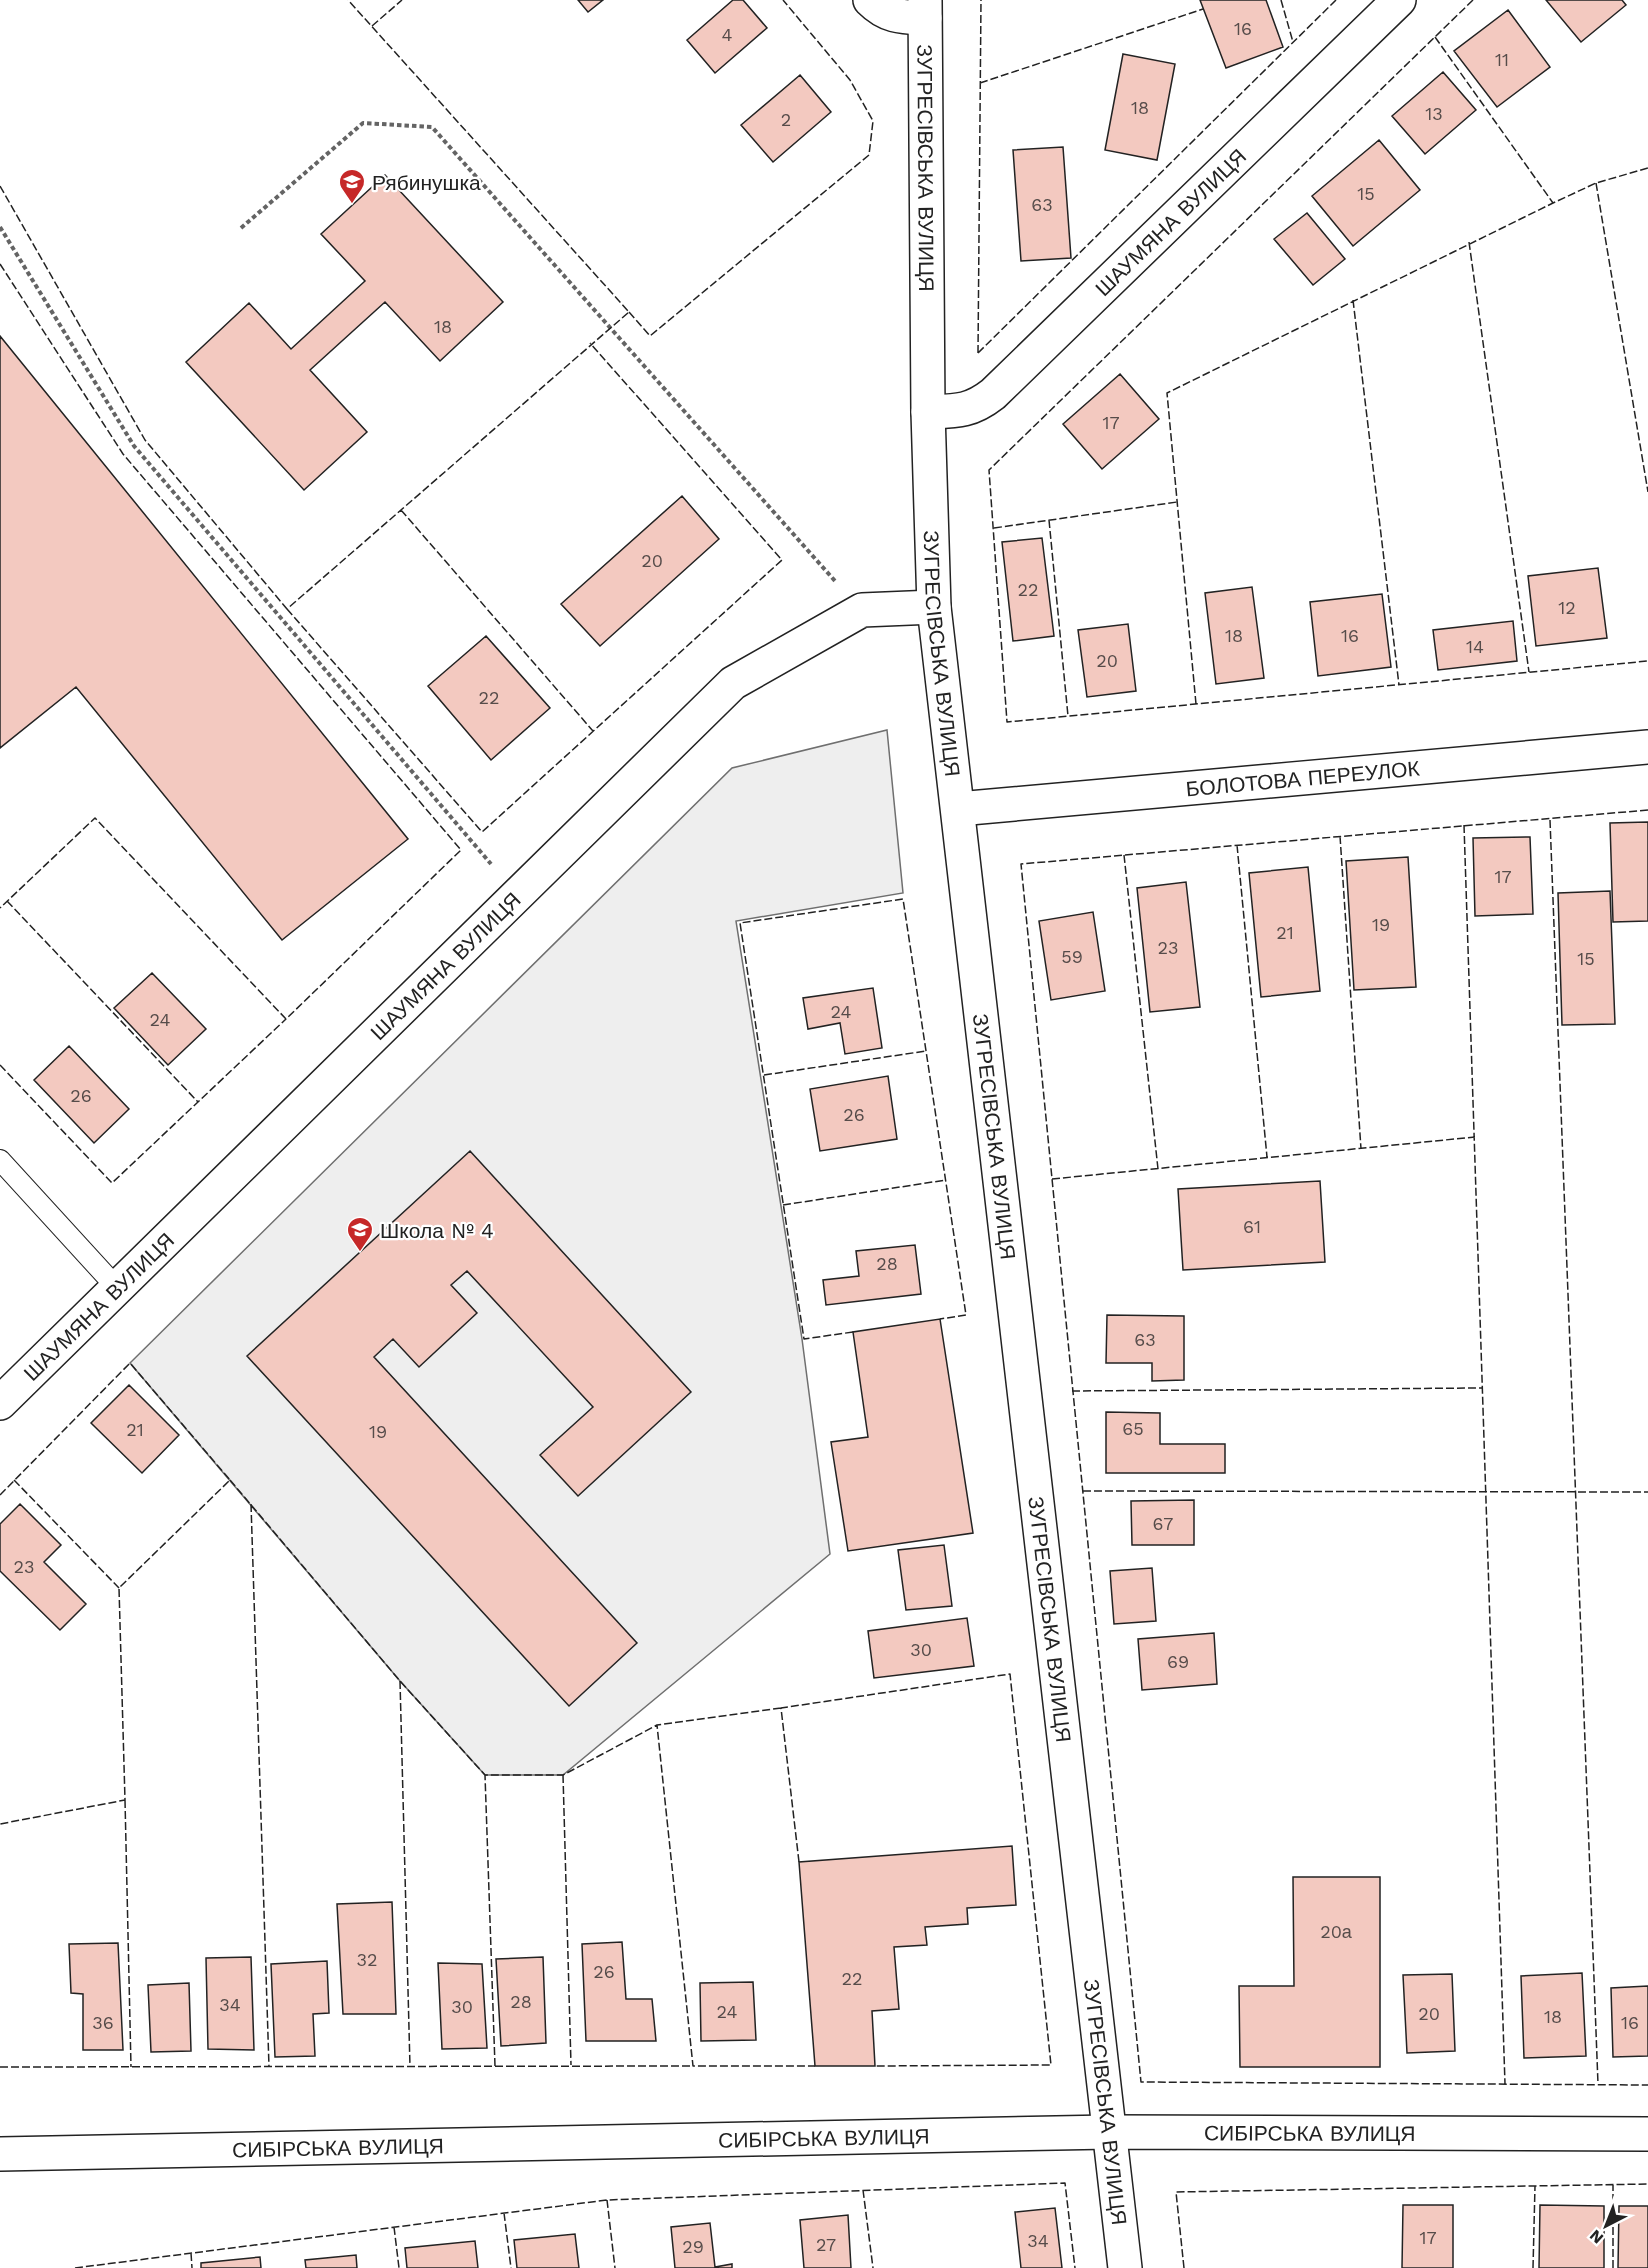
<svg xmlns="http://www.w3.org/2000/svg" width="1648" height="2268" viewBox="0 0 1648 2268" font-family="'Work Sans',sans-serif">
  <rect width="100%" height="100%" fill="#fff"/>
  <path fill="#eee" stroke="#6f6f6f" stroke-width="1.5" d="M887 730 903 893 736 921 802 1339 830 1554 563 1775H485L400 1681 130 1363 732 768Z"/>
  <path fill="#f3c9c0" stroke="#222" stroke-width="1.5" d="M578 0H603L588 12Z
    M733 0H743L767 28 715 73 687 40Z
    M1200 0H1266L1283 47 1226 68Z
    M1546 0H1622L1626 5 1581 42Z
    M1508 10 1550 67 1497 107 1454 51Z
    M1123 54 1175 64 1157 160 1105 150Z
    M1443 72 1476 110 1425 154 1392 116Z
    M800 75 831 112 773 162 741 125Z
    M1379 140 1420 190 1353 246 1312 196Z
    M1063 147 1071 258 1021 261 1013 150Z
    M385 175 503 302 440 361 385 302 310 370 367 432 304 490 186 362 249 303 291 349 365 281 321 234Z
    M1307 213 1345 259 1313 285 1274 239Z
    M0 336 408 839 282 940 76 687 0 748Z
    M1120 374 1159 419 1102 469 1063 424Z
    M682 496 719 539 600 646 561 604Z
    M1042 538 1054 636 1013 641 1002 542Z
    M1598 568 1607 638 1536 646 1528 576Z
    M1252 587 1264 678 1216 684 1205 593Z
    M1382 594 1391 667 1318 676 1310 602Z
    M1513 621 1517 661 1438 670 1433 630Z
    M1128 624 1136 691 1087 697 1078 630Z
    M486 636 550 708 491 760 428 686Z
    M1648 822V921L1613 922 1610 823Z
    M1530 837 1533 914 1475 916 1473 838Z
    M1408 857 1416 987 1354 990 1346 861Z
    M1308 867 1320 991 1261 997 1249 873Z
    M1186 882 1200 1007 1150 1012 1137 888Z
    M1610 891 1615 1024 1562 1025 1558 893Z
    M1093 912 1105 991 1051 1000 1039 921Z
    M152 973 206 1029 168 1065 114 1008Z
    M873 988 882 1048 845 1054 840 1023 808 1029 803 998Z
    M69 1046 129 1109 94 1143 34 1080Z
    M888 1076 897 1139 820 1151 810 1089Z
    M470 1151 691 1392 578 1496 540 1455 593 1407 467 1271 451 1285 477 1313 419 1367 393 1339 374 1357 637 1643 569 1706 247 1356Z
    M1320 1181 1325 1262 1183 1270 1178 1189Z
    M915 1245 921 1294 826 1305 823 1280 859 1276 856 1251Z
    M1107 1315 1184 1316V1380L1152 1381V1363H1106Z
    M940 1319 973 1533 848 1551 831 1442 868 1437 853 1332Z
    M129 1385 179 1435 142 1473 91 1423Z
    M1106 1412 1160 1413V1444H1225V1473H1106Z
    M1194 1500V1545H1132L1131 1501Z
    M20 1504 61 1545 44 1562 86 1604 60 1630 0 1571V1524Z
    M944 1545 952 1606 906 1610 898 1550Z
    M1152 1568 1156 1621 1114 1624 1110 1571Z
    M967 1618 974 1666 874 1678 868 1631Z
    M1214 1633 1217 1684 1142 1690 1138 1639Z
    M1012 1846 1016 1905 967 1908 968 1924 925 1927 927 1945 894 1947 899 2009 872 2011 875 2066H815L799 1862Z
    M1293 1877H1380V2067H1240L1239 1986H1294Z
    M392 1902 396 2014H343L337 1904Z
    M622 1942 626 1999H652L656 2041H586L582 1944Z
    M118 1943 123 2050H83V1994L71 1993 69 1944Z
    M251 1957 254 2050 208 2049 206 1958Z
    M543 1957 546 2043 501 2046 496 1959Z
    M327 1961 329 2013 313 2014 315 2056 275 2057 271 1964Z
    M438 1963 482 1964 487 2048 442 2049Z
    M1582 1973 1586 2056 1524 2058 1521 1976Z
    M1452 1974 1455 2051 1407 2053 1403 1975Z
    M753 1982 756 2040 701 2041 700 1983Z
    M189 1983 191 2051 151 2052 148 1985Z
    M1648 1986V2056L1613 2057 1611 1988Z
    M1403 2205H1453V2268H1402Z
    M1540 2205 1604 2206V2268H1539Z
    M1619 2206H1648V2268H1618Z
    M1055 2208 1062 2268H1021L1015 2212Z
    M848 2215 851 2268H804L800 2220Z
    M710 2223 715 2267 732 2264V2268H675L671 2227Z
    M575 2234 579 2268H517L514 2240Z
    M475 2241 478 2268H407L405 2248Z
    M356 2255 357 2268H306L305 2260Z
    M260 2257 261 2268H201V2263Z"/>
  <g fill="none" stroke-linecap="round" stroke-linejoin="round">
    <defs>
      <path id="lane" d="M0 1160 118 1289"/>
      <g id="street">
        <path d="M870 0C887 17 901 17 925 18"/>
        <path id="s1" d="M928 412C956 411 970 412 993 394L1399 0"/>
        <path id="s2" d="M958 809 1648 747"/>
        <path id="s3" d="M0 1403 733 683 862 610 934 607"/>
        <path id="s4" d="M0 2154 1109 2132 1648 2134"/>
      </g>
      <g id="secondary">
        <path id="s5" d="M925 0 928 412 934 607 1125 2268"/>
      </g>
    </defs>
    <use href="#lane" stroke="#222" stroke-width="22"/>
    <use href="#street" stroke="#222" stroke-width="36"/>
    <use href="#secondary" stroke="#222" stroke-width="36"/>
    <path stroke="#646464" stroke-width="4" stroke-dasharray="4.5 3" stroke-linecap="butt" d="M0 227 134 446 491 864
      M241 228 363 123 432 127 835 581"/>
    <use href="#lane" stroke="#fff" stroke-width="20"/>
    <use href="#street" stroke="#fff" stroke-width="33"/>
    <use href="#secondary" stroke="#fff" stroke-width="33"/>
    <path stroke="#222" stroke-width="1.5" stroke-dasharray="8 3" stroke-linecap="butt" d="M1281 0 1293 42
      M1473 0 989 470 1007 722 1648 661
      M372 26 402 0
      M1435 37 1553 203
      M980 83 1203 9
      M1596 183 1648 492
      M0 186 145 440 287 609 629 312 348 0
      M1469 242 1529 672
      M0 264 123 454 461 850 286 1019 95 818 0 908
      M1353 300 1399 685
      M629 312 650 336 869 155 873 121 850 80 783 0
      M978 353 1336 0
      M978 353 981 0
      M401 510 593 731
      M1049 520 1068 716
      M994 528 1177 502
      M287 609 482 832 782 560 590 343
      M1196 704 1167 393 1553 203 1596 183 1648 168
      M1648 810 1021 864 1141 2082 1648 2085
      M1550 820 1598 2084
      M1464 825 1505 2084
      M1340 836 1361 1149
      M1237 845 1267 1157
      M1124 855 1158 1169
      M7 901 198 1102
      M0 1065 112 1183 286 1019
      M764 1075 926 1051
      M1052 1179 1475 1137
      M783 1205 946 1180
      M853 1332 804 1339 740 923 903 899 966 1315 940 1319
      M1072 1391 1482 1388
      M14 1480 119 1588
      M230 1480 400 1681 485 1775
      M1083 1491 1648 1492
      M0 1495 130 1363 230 1480 119 1588 125 1800 0 1824
      M251 1504 269 2067
      M400 1681 410 2067
      M781 1708 657 1725 693 2066H815
      M563 1775 571 2065
      M125 1800 131 2067
      M799 1862 781 1708 1010 1674 1051 2065 875 2066
      M495 2066 485 1775H563L657 1725
      M0 2067 693 2066
      M863 2190 873 2268
      M607 2200 615 2268
      M504 2213 511 2268
      M394 2227 399 2268
      M191 2253 192 2268
      M75 2268 607 2200 1065 2183 1075 2268
      M1184 2268 1176 2192 1648 2184
      M1533 2268 1535 2186
      M1613 2268V2185"/>
  </g>
  <defs>
    <symbol id="school-pin" viewBox="-11 -11 22 30"><path d="M0 17L-7.5 6A9.5 9.5 0 1 1 7.5 6Z" fill="#c62828" stroke="#fff"/><path d="M0-5L7-2L0 1L-7-2ZM-4 1L0 2.5L4 1V4Q0 6-4 4Z" fill="#fff"/></symbol>
  </defs>
  <g fill-rule="evenodd">
    <use href="#school-pin" x="337" y="167" width="30" height="40"/>
    <use href="#school-pin" x="345" y="1215" width="30" height="40"/>
  </g>
  <g text-anchor="middle" dominant-baseline="central" stroke-width="4.5" stroke-linejoin="round" paint-order="stroke">
    <g font-size="18" fill="#564c4a">
      <text x="1243" y="28">16</text>
      <text x="727" y="34">4</text>
      <text x="1502" y="59">11</text>
      <text x="1140" y="107">18</text>
      <text x="1434" y="113">13</text>
      <text x="786" y="119">2</text>
      <text x="1366" y="193">15</text>
      <text x="1042" y="204">63</text>
      <text x="443" y="326">18</text>
      <text x="1111" y="422">17</text>
      <text x="652" y="560">20</text>
      <text x="1028" y="589">22</text>
      <text x="1567" y="607">12</text>
      <text x="1234" y="635">18</text>
      <text x="1350" y="635">16</text>
      <text x="1475" y="646">14</text>
      <text x="1107" y="660">20</text>
      <text x="489" y="697">22</text>
      <text x="1503" y="876">17</text>
      <text x="1381" y="924">19</text>
      <text x="1285" y="932">21</text>
      <text x="1168" y="947">23</text>
      <text x="1072" y="956">59</text>
      <text x="1586" y="958">15</text>
      <text x="841" y="1011">24</text>
      <text x="160" y="1019">24</text>
      <text x="81" y="1095">26</text>
      <text x="854" y="1114">26</text>
      <text x="1252" y="1226">61</text>
      <text x="887" y="1263">28</text>
      <text x="1145" y="1339">63</text>
      <text x="1133" y="1428">65</text>
      <text x="135" y="1429">21</text>
      <text x="378" y="1431">19</text>
      <text x="1163" y="1523">67</text>
      <text x="24" y="1566">23</text>
      <text x="921" y="1649">30</text>
      <text x="1178" y="1661">69</text>
      <text x="1336" y="1931">20а</text>
      <text x="367" y="1959">32</text>
      <text x="604" y="1971">26</text>
      <text x="852" y="1978">22</text>
      <text x="521" y="2001">28</text>
      <text x="230" y="2004">34</text>
      <text x="462" y="2006">30</text>
      <text x="727" y="2011">24</text>
      <text x="1429" y="2013">20</text>
      <text x="1553" y="2016">18</text>
      <text x="103" y="2022">36</text>
      <text x="1630" y="2022">16</text>
      <text x="1428" y="2237">17</text>
      <text x="1038" y="2240">34</text>
      <text x="826" y="2244">27</text>
      <text x="693" y="2246">29</text>
    </g>
    <g font-size="21" fill="#222" stroke="#fff">
      <text stroke="none"><textPath href="#s5" startOffset="168">ЗУГРЕСІВСЬКА ВУЛИЦЯ</textPath></text>
      <text stroke="none"><textPath href="#s1" startOffset="316">ШАУМЯНА ВУЛИЦЯ</textPath></text>
      <text stroke="none"><textPath href="#s5" startOffset="654">ЗУГРЕСІВСЬКА ВУЛИЦЯ</textPath></text>
      <text stroke="none"><textPath href="#s2" startOffset="346">БОЛОТОВА ПЕРЕУЛОК</textPath></text>
      <text stroke="none"><textPath href="#s3" startOffset="624">ШАУМЯНА ВУЛИЦЯ</textPath></text>
      <text stroke="none"><textPath href="#s5" startOffset="1140">ЗУГРЕСІВСЬКА ВУЛИЦЯ</textPath></text>
      <text stroke="none"><textPath href="#s3" startOffset="138">ШАУМЯНА ВУЛИЦЯ</textPath></text>
      <text stroke="none"><textPath href="#s5" startOffset="1626">ЗУГРЕСІВСЬКА ВУЛИЦЯ</textPath></text>
      <text stroke="none"><textPath href="#s5" startOffset="2112">ЗУГРЕСІВСЬКА ВУЛИЦЯ</textPath></text>
      <text stroke="none"><textPath href="#s4" startOffset="1310">СИБІРСЬКА ВУЛИЦЯ</textPath></text>
      <text stroke="none"><textPath href="#s4" startOffset="824">СИБІРСЬКА ВУЛИЦЯ</textPath></text>
      <text stroke="none"><textPath href="#s4" startOffset="338">СИБІРСЬКА ВУЛИЦЯ</textPath></text>
    </g>
    <g font-size="21" fill="#222" stroke="#fff" text-anchor="start">
      <text x="372" y="182">Рябинушка</text>
      <text x="380" y="1230">Школа № 4</text>
    </g>
  </g>
  <g transform="translate(1606 2226) rotate(222)" stroke="#ffffff" stroke-width="4.5" paint-order="stroke">
  <path d="M0-4.5L10 22L0 15L-10 22Z" fill="#222222"/>
  <text y="-9" font-size="16" font-weight="bold" text-anchor="middle" fill="#222222">N</text>
  </g>
</svg>
